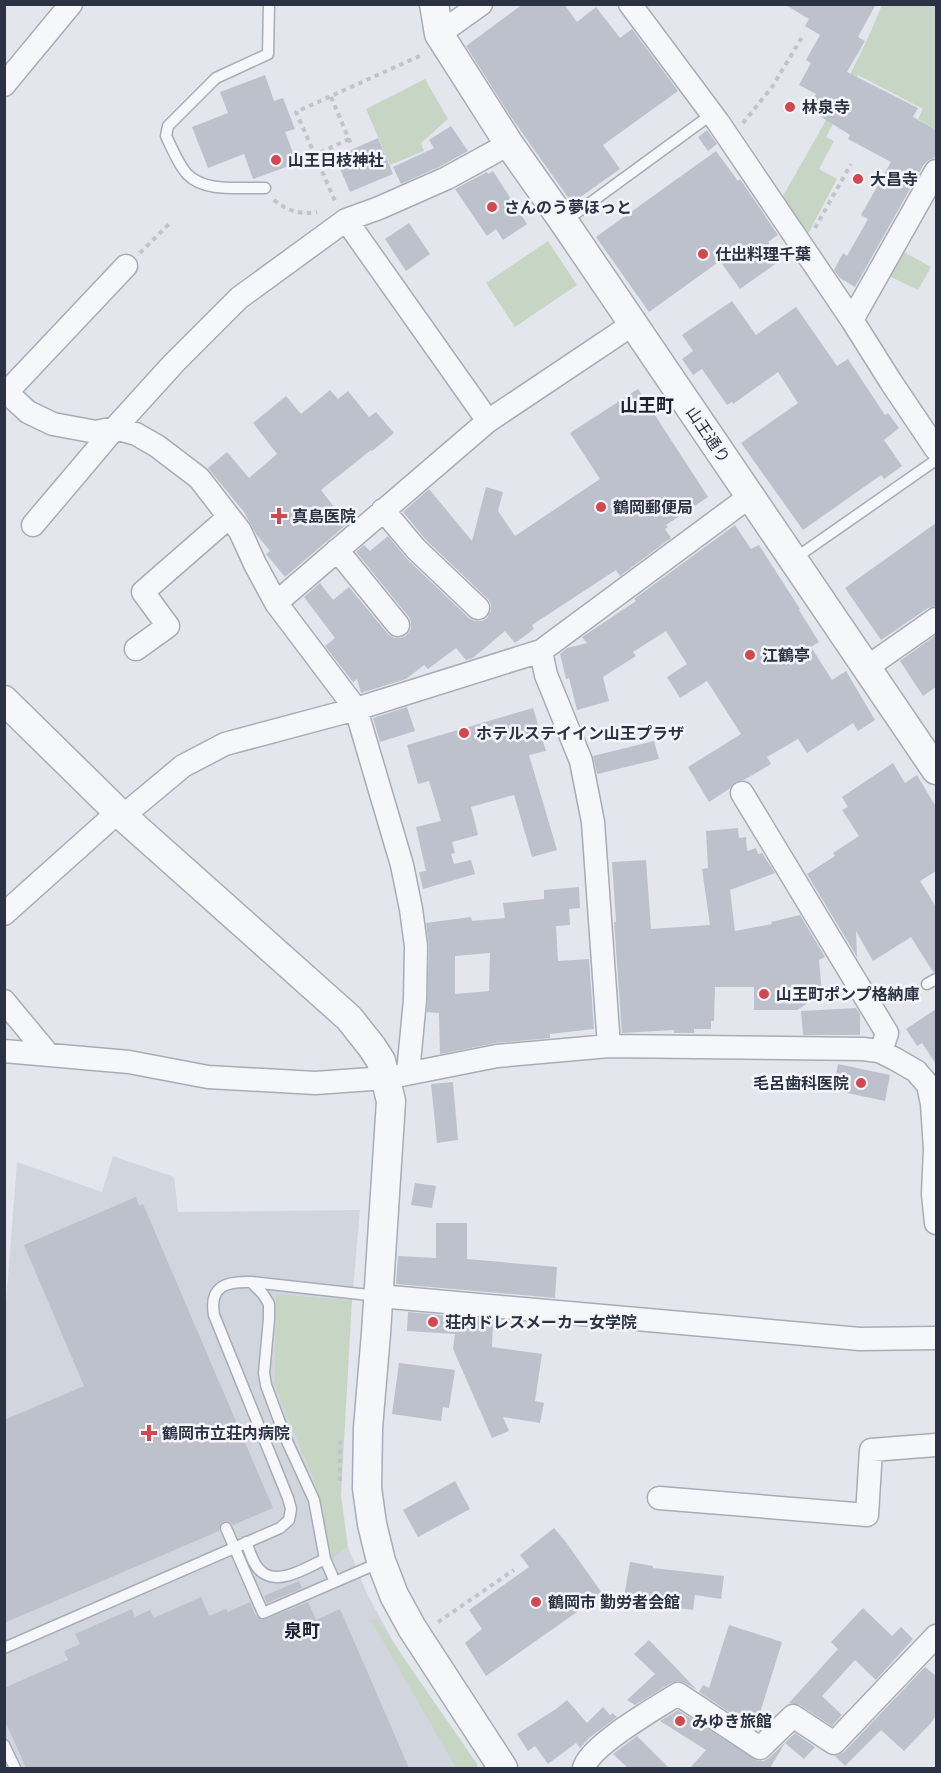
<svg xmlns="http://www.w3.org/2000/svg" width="941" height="1773" viewBox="0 0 941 1773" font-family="Roboto,'Noto Sans JP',sans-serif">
  <rect width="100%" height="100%" fill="#e3e6ec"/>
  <path fill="#d1d5de" d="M113 1156 174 1177 178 1212 360 1210 352 1300 276 1294 274 1385 314 1481 316 1514 329 1545 348 1547 367 1594 393 1641 471 1768H5L4 1328 17 1162 102 1192Z"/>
  <path fill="#c7d6c4" d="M882 5H936V130L918 119 923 109 858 75 826 137 834 141 819 169 837 179 809 232 802 236 779 203C816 138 854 74 882 5Z
    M425 79 448 119 421 143 424 151 390 165 366 109Z
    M548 241 577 285 515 327 486 283Z
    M899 249 931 267 918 290 885 274Z
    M276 1294 352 1300 341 1495 348 1547 332 1558 314 1481 274 1385Z
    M377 1619 477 1764V1768H456L371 1620Z"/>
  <path fill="#bdc1cc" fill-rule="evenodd" d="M523 4H564L577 22 596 7 620 38 632 29 678 91 603 145 620 169 572 203 511 117 466 46Z
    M784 4H876L858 37 865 41 847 72 918 108 913 117 936 130V154L934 158 929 160 924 164 855 287 840 278 834 270 843 253 847 256 868 219 861 215 891 162 848 139 850 135 807 108 816 94 799 85 811 63 806 60 820 35 805 26 809 19Z
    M265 75 274 101 283 98 295 129 285 132 297 163 253 179 244 154 208 168 192 127 228 113 220 92Z
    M451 126 468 151 441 166 401 184 393 167 434 148 429 140Z
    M707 130 717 144 708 151 698 137Z
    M378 138 393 174 350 192 335 157Z
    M716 151 738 181 740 179 778 235 768 242 781 260 740 289 720 261 649 312 596 237Z
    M493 171 527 224 503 240 496 229 487 236 455 189 487 172 488 174Z
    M409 223 430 254 406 271 385 239Z
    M732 301 756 335 796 307 837 366 848 359 885 415 888 413 899 428 884 440 902 466 884 479 881 475 803 530 741 443 798 403 778 372 733 404 732 402 727 405 702 369 693 375 682 359 693 351 682 335Z
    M638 389 708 497 666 525 668 527 665 529 671 538 620 576 616 570 532 625 534 629 515 643 505 631 473 658 466 660 456 648 428 669 424 665 406 679 361 693 357 679 353 682 325 646 335 638 304 597 320 583 333 600 349 587 388 634 394 638H401L406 636 411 629V622L409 617 356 552 364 545 370 551 388 536 407 559 469 618 475 621H482L487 618 491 611V604L488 599 426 540 403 512 429 489 472 541 486 487 503 492 498 511 515 536 600 479 570 433Z
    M330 390 338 399 348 391 369 417 376 412 394 433 372 451 371 450 321 490 347 524 285 577 266 554 270 551 256 534 244 512 208 468 227 452 249 478 277 454 253 423 286 396 301 414Z
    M936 523V606L928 608 881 640 845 588Z
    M735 525 751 549 759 545 800 609 799 610 819 642 811 647 832 680 846 671 875 720 858 731 853 723 807 753 798 739 767 757 771 764 744 780 735 782 729 789 709 802 688 767 741 734 707 681 680 698 667 677 687 664 666 631 633 652 636 656 603 677 609 701 577 710 569 678 566 679 560 654 567 648 587 643 582 637 636 601 634 599Z
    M936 635V687L923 696 900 661Z
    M407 707 415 731 380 742 373 718Z
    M533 708 546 751 529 755 557 850 532 857 514 795 471 807 478 835 452 842 455 853 451 854 454 864 471 860 475 874 423 889 419 872 426 871 416 827 441 821 429 781 418 784 407 745Z
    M654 741 659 759 597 774 593 756Z
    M893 763 905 783 917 775 936 807V871L920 881 936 907V972H933L911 937 873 961 856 931 857 957 807 874 835 856 833 853 859 836 842 810 848 807 842 797Z
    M738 828 739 838 746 837 747 851 756 848 758 854 762 853 775 873 730 890 735 931 772 924 771 922 800 915 825 957 819 960 822 994 797 1010H754V987H715L714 1021H711V1029H694V1033H674V1030L622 1033 614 922H616L612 862 646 860 651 929 710 925 702 869 708 868 706 831Z
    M579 887 580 908 569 909 570 925 556 926 558 961 589 959 594 1029 550 1034V1038L496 1043 440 1054 439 1013 427 1012 429 946 426 923 471 917 472 921 505 918 503 903 544 899V890ZM490 953 489 991 455 994V956Z
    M856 1008 860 1014V1035H803L801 1011Z
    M936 1009V1064L922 1043 917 1046 906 1029Z
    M838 1064 890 1075 885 1101 833 1090Z
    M453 1082 458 1140 437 1143 431 1084Z
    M415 1183 436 1186 432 1208 411 1205Z
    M136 1197 139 1206 143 1204 273 1508 233 1525 230 1522 224 1521 220 1524 219 1531 4 1623V1420L84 1386 24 1245Z
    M436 1223H467V1259L557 1267 555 1298 396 1284 398 1256 436 1258Z
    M408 1312 493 1320 492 1347 542 1354 535 1401 544 1403 540 1423 503 1417 509 1431 492 1438 453 1349 455 1334 407 1331Z
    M399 1363 455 1370 449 1408 443 1407 441 1421 392 1414Z
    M455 1481 470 1509 418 1537 403 1510Z
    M554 1528 565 1541 607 1600 597 1598 486 1676 465 1643 482 1629 469 1610 529 1567 520 1555Z
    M630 1562 653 1566V1568L724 1576 721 1599 695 1595 693 1610 646 1604V1607L623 1603Z
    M299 1581 302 1588 267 1603 264 1596Z
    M201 1597 209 1616 226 1609 228 1612 250 1602 256 1616 263 1620 308 1602 316 1620 340 1609 409 1768H26L4 1719V1688L68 1660 64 1651 80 1644 75 1634 132 1609 135 1617 150 1610 154 1618Z
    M863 1608 892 1636 901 1627 913 1639 876 1680 855 1660 822 1696 842 1715 832 1726 800 1705 789 1703 838 1649 831 1642Z
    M729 1625 782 1642 755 1729 699 1692 703 1685 709 1688Z
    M649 1640 678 1670 697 1690 685 1683 678 1681 671 1683 635 1705 627 1700 655 1674 634 1654Z
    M925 1667 936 1676V1715L931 1723 904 1751 881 1730 845 1766 835 1756 844 1752Z
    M567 1700 587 1723 603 1707 610 1715 613 1713 617 1717 589 1738 580 1748 576 1743 548 1764 535 1746 528 1751 517 1734 556 1709Z
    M678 1710 758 1761H764L769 1758 795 1733 815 1747 804 1759 785 1743 770 1768H690L706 1750 660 1721Z
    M637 1736 669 1768H628L613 1754Z"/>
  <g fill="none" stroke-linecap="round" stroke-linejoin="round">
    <defs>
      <path id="service" d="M265 188C241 187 205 193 187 174 178 164 172 148 166 136L168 126 216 78 268 54 269 4
        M564 222 712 114
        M794 559 936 460
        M927 984 936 979
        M226 1528 263 1613 381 1562
        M246 1542C250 1551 253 1566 262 1572 279 1586 308 1567 325 1559L314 1500 286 1439 266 1385 264 1373 269 1319V1304L263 1294 251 1282
        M325 1559 335 1582
        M4 1648 280 1528 289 1520 291 1509 288 1498 214 1315C209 1286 226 1281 251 1282L378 1296
        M4 1745 15 1768"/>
      <path id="minor" d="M630 4 718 122 852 320 891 382 936 449
        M439 34 481 4
        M4 85 71 4
        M346 220 488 421
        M852 320 936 171
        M4 390 28 412 53 424 96 432 115 428 136 434 157 446 199 478 240 531 255 564 276 603 356 709 402 865 411 909 416 946 415 1000 408 1073
        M7 392 126 266
        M383 510 416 549 478 608
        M33 525 115 428 174 363 239 298 346 220 379 208 447 178 509 144
        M337 550 398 625
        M276 603 488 421 633 324
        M136 649 168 626 143 592 229 517
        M541 651 546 675 581 761 593 822 609 1046
        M866 668 936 619
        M742 793 887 1033 881 1052
        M123 816 183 766 225 744 356 709 541 651 749 497
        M4 914 118 812
        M4 1001 48 1054
        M4 1051 129 1062 208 1077 315 1083 386 1078 497 1056 609 1046 863 1049 879 1051 895 1059 916 1071 928 1085 932 1104 935 1149 933 1194 936 1223
        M379 1296 860 1339 936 1338
        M659 1498 867 1515 871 1450 936 1445
        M584 1768C590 1745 656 1708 678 1694L760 1748 793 1716 834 1743 936 1636"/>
      <path id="tertiary" d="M434 4 439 34 509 144 564 222 936 770
        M4 700 118 812 349 1018 372 1047 381 1061 391 1101 376 1333 368 1428 367 1488 372 1524 381 1561 394 1595 412 1628 503 1768"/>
    </defs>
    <use href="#service" stroke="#a8acb6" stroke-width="13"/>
    <use href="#minor" stroke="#a8acb6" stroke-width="25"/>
    <use href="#tertiary" stroke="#a8acb6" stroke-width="31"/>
    <path stroke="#c1c4cb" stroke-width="4" stroke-dasharray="4.5 4.5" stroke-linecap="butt" d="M331 97 351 144
      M743 123 772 87 804 34
      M349 139 315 155 296 112 424 54
      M315 155 335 201
      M274 200C287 211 301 215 317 212
      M815 228 851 164
      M140 253 170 223
      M340 1481V1440
      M438 1622 514 1570"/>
    <use href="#service" stroke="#f6f7fa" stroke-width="10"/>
    <use href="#minor" stroke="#f6f7fa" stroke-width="22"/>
    <use href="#tertiary" stroke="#f6f7fa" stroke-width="28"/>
  </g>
  <g fill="#d14850" stroke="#f3f5f9" stroke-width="2">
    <circle cx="790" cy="107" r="6"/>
    <circle cx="276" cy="160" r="6"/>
    <circle cx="858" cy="179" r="6"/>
    <circle cx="492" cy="207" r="6"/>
    <circle cx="703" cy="254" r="6"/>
    <circle cx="601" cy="507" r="6"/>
    <path d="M276 507h6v6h6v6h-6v6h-6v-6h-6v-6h6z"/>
    <circle cx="750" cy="655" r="6"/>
    <circle cx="464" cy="733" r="6"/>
    <circle cx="764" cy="994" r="6"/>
    <circle cx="861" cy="1083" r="6"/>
    <circle cx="433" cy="1322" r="6"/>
    <path d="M146 1424h6v6h6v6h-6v6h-6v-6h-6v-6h6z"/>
    <circle cx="536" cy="1602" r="6"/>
    <circle cx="680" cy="1721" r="6"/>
  </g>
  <g text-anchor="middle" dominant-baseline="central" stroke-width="5" stroke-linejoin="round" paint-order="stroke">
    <g font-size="16" font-weight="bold" fill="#2b3244" stroke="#f3f5f9" text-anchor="start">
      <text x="802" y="107">林泉寺</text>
      <text x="288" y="160">山王日枝神社</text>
      <text x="870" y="179">大昌寺</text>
      <text x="504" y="207">さんのう夢ほっと</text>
      <text x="715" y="254">仕出料理千葉</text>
      <text x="613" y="507">鶴岡郵便局</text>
      <text x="292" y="516">真島医院</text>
      <text x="762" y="655">江鶴亭</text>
      <text x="476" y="733">ホテルステイイン山王プラザ</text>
      <text x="776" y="994">山王町ポンプ格納庫</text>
      <text x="849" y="1083" text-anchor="end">毛呂歯科医院</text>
      <text x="445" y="1322">荘内ドレスメーカー女学院</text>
      <text x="162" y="1433">鶴岡市立荘内病院</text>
      <text x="548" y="1602">鶴岡市 勤労者会館</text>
      <text x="692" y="1721">みゆき旅館</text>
    </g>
    <g font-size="16" fill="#2b3244" stroke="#f3f5f9">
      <text transform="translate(708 435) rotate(56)">山王通り</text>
    </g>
    <g font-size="18" font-weight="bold" fill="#1d2335" stroke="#f3f5f9">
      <text x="647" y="405">山王町</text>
      <text x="302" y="1630">泉町</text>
    </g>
  </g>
  <rect width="941" height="1773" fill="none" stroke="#2b3244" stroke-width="12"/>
</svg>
